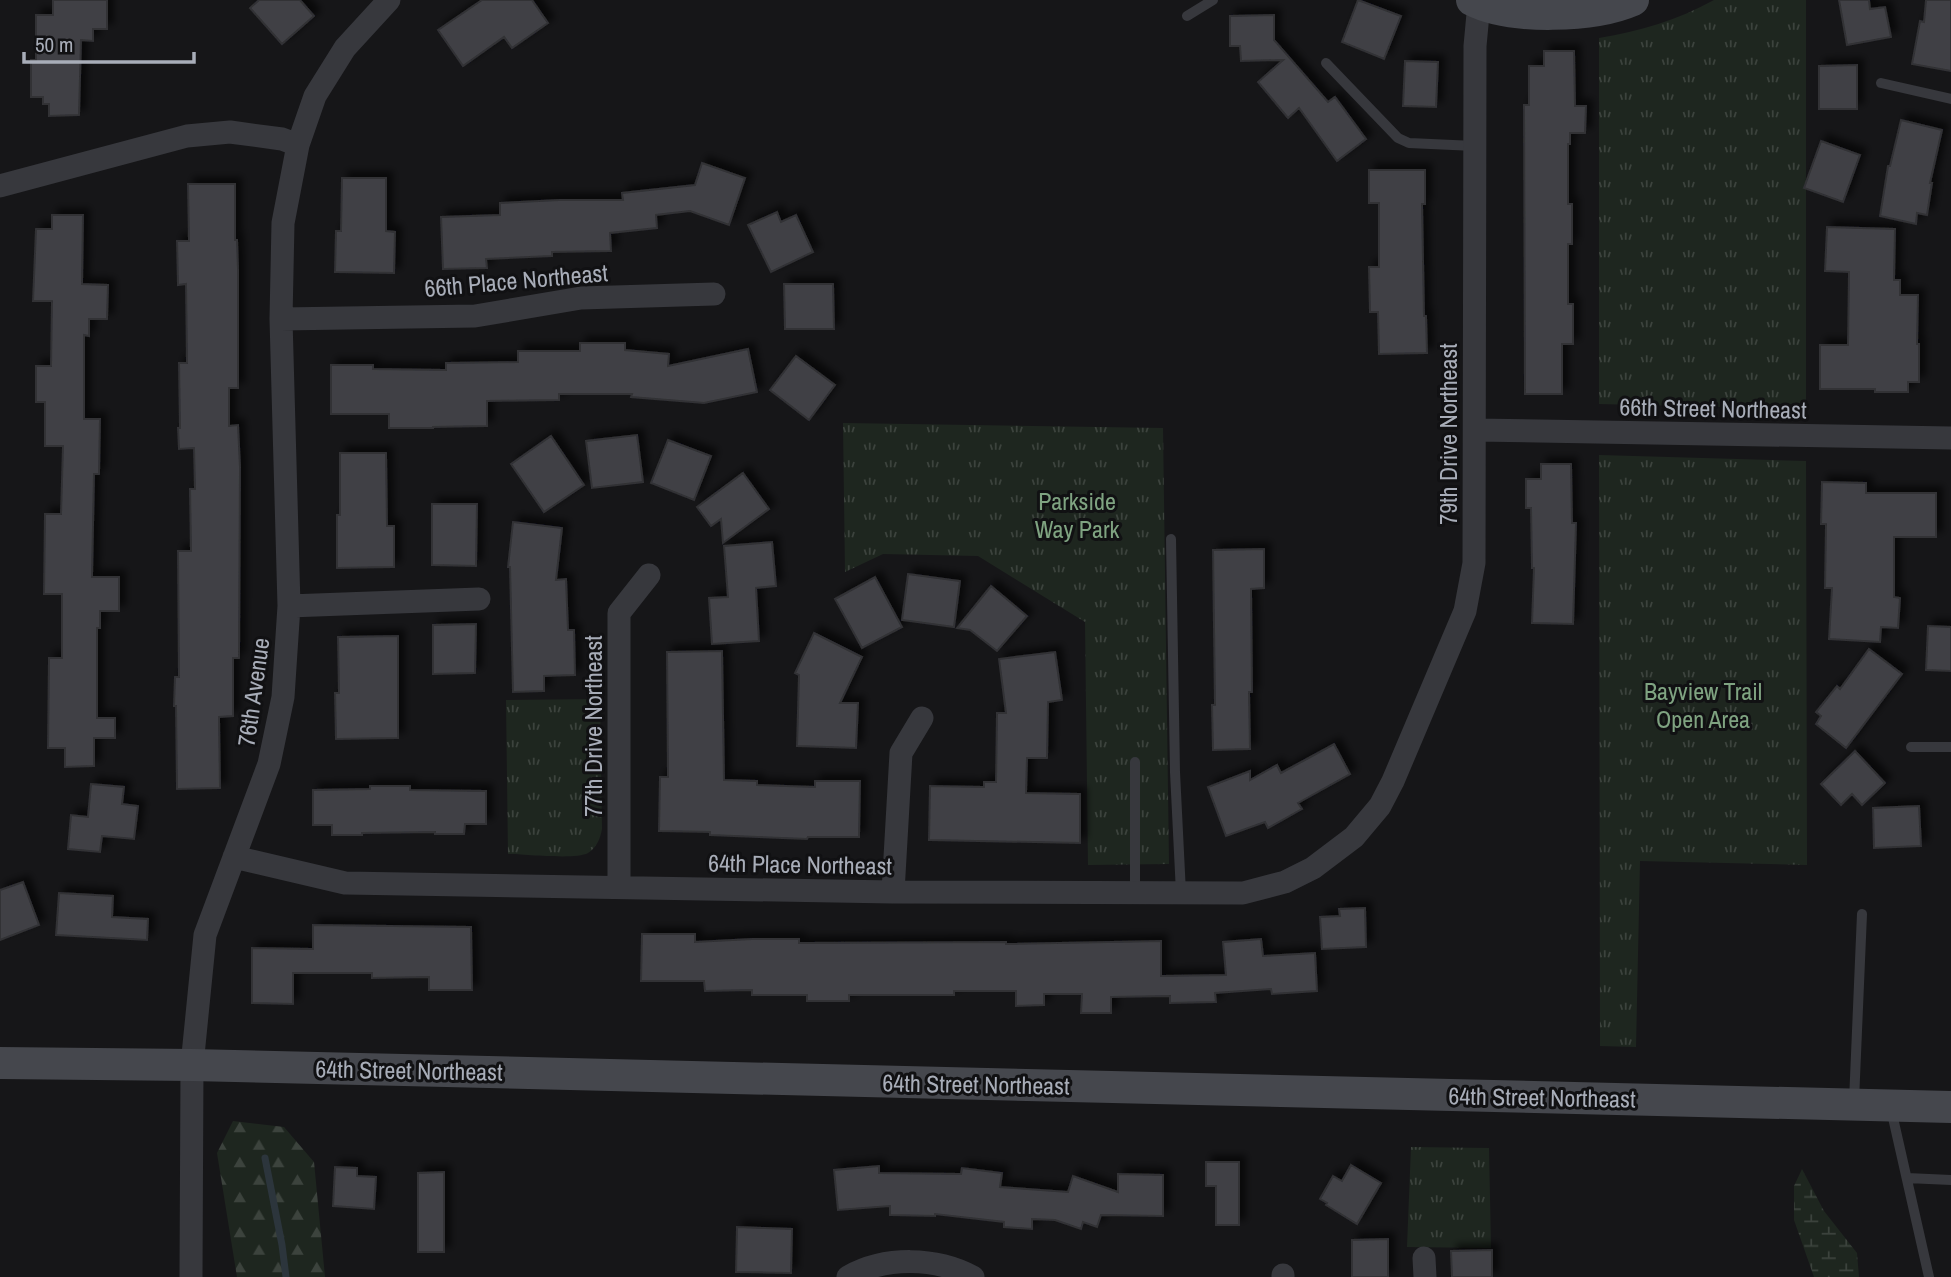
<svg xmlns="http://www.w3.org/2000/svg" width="1951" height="1277" viewBox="0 0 1951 1277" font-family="'Archivo Narrow',sans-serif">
  <defs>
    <pattern id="forest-firs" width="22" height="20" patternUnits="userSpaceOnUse" patternTransform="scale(1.75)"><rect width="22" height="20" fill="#1e261f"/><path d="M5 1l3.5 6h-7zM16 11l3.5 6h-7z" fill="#3c433d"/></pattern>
    <pattern id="wetland-marsh" width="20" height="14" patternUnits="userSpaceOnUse" patternTransform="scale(1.75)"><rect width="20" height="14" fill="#1e261f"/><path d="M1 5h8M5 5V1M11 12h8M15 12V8" fill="none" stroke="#3c433d"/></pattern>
    <pattern id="park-tufts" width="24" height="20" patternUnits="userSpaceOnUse" patternTransform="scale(1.75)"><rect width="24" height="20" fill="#1e261f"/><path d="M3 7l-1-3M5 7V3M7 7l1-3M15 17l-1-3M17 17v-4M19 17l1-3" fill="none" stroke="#3c433d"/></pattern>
    <filter id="shadow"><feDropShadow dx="6" dy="-6" stdDeviation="3.5" flood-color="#0009"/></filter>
  </defs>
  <rect width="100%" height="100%" fill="#161618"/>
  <path fill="url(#forest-firs)" d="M233 1121 284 1127 314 1162 325 1277H237L217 1153Z"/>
  <path fill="url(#wetland-marsh)" d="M1802 1169 1824 1211 1857 1253 1859 1277H1814L1794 1220V1186Z"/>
  <path fill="url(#park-tufts)" d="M1714 0H1806V409L1599 404V38C1640 31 1678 20 1714 0Z
    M843 423 1163 428 1169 864 1088 865 1085 622 978 556 883 554 845 572Z
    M1599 455 1806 461 1807 865 1640 861 1636 1047 1600 1046Z
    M600 699 602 829C600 839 597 847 588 853 575 860 525 854 508 854L506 700Z
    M1411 1147 1489 1148 1491 1248 1407 1247Z"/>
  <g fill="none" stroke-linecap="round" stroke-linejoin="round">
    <path stroke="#2c353c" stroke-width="7" d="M265 1158 282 1245 286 1277"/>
  </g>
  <path fill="#404145" stroke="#303034" stroke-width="2" filter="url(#shadow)" d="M53 0H107V29H93V41L81 40 79 115 49 116V104H43V97H31V60H36V15H53Z
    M259 0H300L314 16 282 44 250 8Z
    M482 0H532L548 23 512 48 504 37 463 66 438 30Z
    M1358 0 1401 16 1384 59 1342 42Z
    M1839 0H1869L1870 9 1885 7 1891 37 1847 45Z
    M1926 0H1951V71L1912 64 1920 21 1924 22Z
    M1274 15V40L1328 102 1335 97 1366 139 1337 161 1299 108 1288 118 1258 82 1283 60 1241 61 1240 46H1230V16Z
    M1544 51H1574L1575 106H1586L1585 133H1570V144H1568V204H1572V244H1568V304H1573V344H1562V394H1525L1524 105H1529V66H1544Z
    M1405 61 1438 62 1436 107 1403 106Z
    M1857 65V109H1819V66Z
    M1901 120 1942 130 1930 183H1932L1927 215 1917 213 1916 224 1880 216 1888 166H1890Z
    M1821 141 1860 155 1843 202 1804 188Z
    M702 163 745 178 729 225 690 211 656 215 657 228 610 233 611 251 552 252V256L486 259 487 268 443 269 441 217 500 215V203L559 200H623L622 193 695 185Z
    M1369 170H1425V204H1422L1424 316H1426L1427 353 1379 354 1378 312H1370L1369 267H1379V203H1369Z
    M342 178H386V231L395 232 394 273 335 272 336 231H341Z
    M188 184H235V240H237L238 269V388H229V426L238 425 240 467 239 658H233V716L219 717 220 788 177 789 176 706H174L175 677H179L178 551H191L190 489H195L194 448 179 449 178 428H180L179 363H187L186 284 178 285 177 241H189Z
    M777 212 781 222 796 215 813 252 771 272 748 225Z
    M52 215H83L82 284 108 285 107 319H89V336L84 335V419H100L99 474H94L92 577H119V611H100V628H97V718H115V738H94V766L65 767V748H48L49 658H62V594H44L45 514H61L63 446H45V402H36V366H51L52 301H33L36 229H52Z
    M1827 227 1895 229 1894 280H1900V295H1918L1917 344H1919V382H1908V392H1875V389H1820V345H1848L1849 272 1825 271Z
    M784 284H833L834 329H785Z
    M580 343H625V350L669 354 668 366 748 349 757 392 704 403 631 397 632 394H559V400L487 401V426L433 427V428H389V414H331V365H373V369L446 370V363L518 362V351H580Z
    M796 356 835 385 809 420 770 390Z
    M637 435 643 482 592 488 586 441Z
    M551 436 584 485 544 512 511 464Z
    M668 440 711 456 694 500 651 483Z
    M340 453H386L387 526H394V567L337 568V515H340Z
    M1541 464H1571L1572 523H1576L1573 624 1532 623 1534 568H1532L1531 508H1526V479H1541Z
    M743 473 769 509 723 543 721 519 711 526 697 507Z
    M1822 482 1866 483V493H1936V537H1894V597L1900 598 1898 628 1881 627 1880 642 1829 639 1832 588H1825L1826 524H1821Z
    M432 504H477L476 566 432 565Z
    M513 522 562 528 556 580 566 579 568 630H574L575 675 544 676V691L513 692 510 567H508Z
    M772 542 776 586 756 588 759 641 712 644 709 598 728 597 724 546Z
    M1264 549V588L1251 589 1252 692H1249L1250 749 1213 750 1212 705H1215L1213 550Z
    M908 574 960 581 954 627 902 620Z
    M875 577 902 627 862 648 835 599Z
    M991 586 1027 616 997 651 970 630 957 628Z
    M476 624 475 673 433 674V625Z
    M1928 626 1951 627V671L1926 670Z
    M814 633 862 657 840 703H858L856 748 797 746 799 675 795 673Z
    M398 636V738L336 739 335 693H339L338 637Z
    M1869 649 1902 674 1846 748 1816 724 1821 716 1816 712 1837 686 1840 689Z
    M722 651 724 780 757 781V785L815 787V781H860L859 837H808L807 839 710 835V832L659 831 660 777H668L667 652Z
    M1055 652 1062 700 1048 702 1047 758H1027L1026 793 1080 794V843L929 840 930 786 984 787V782H996L997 713H1006L999 659Z
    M1334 744 1350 774 1298 803 1302 809 1268 828 1265 822 1226 836 1208 787 1250 771V780L1277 765 1281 773Z
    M1855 751 1885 783 1862 805 1852 794 1841 805 1821 784Z
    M91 784 124 787 122 804 138 806 134 839 102 836 100 852 68 849 71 815 88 817Z
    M370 786H410V790L486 791V824H465L464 834H435V832L362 833V835H332V825H313V790L370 789Z
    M1919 806 1921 846 1874 848 1873 808Z
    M23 882 39 925 0 940V890Z
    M59 893 113 896 112 917 148 919 147 940 56 935Z
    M1365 908 1366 947 1322 949 1320 917 1340 916 1339 909Z
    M313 925 471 927 472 990H429V977L372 978V973H293V1004L252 1003V948L313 949Z
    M642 934H695V942L752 939H799V943L1006 942V944L1161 941V976L1226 975 1223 942 1261 939 1263 956 1315 953 1317 991 1272 994 1271 989 1215 993 1216 1002 1170 1003V996L1111 997V1013H1081L1082 994H1044V1005L1016 1006V991H954V995H849V1001H807V995H752V990L705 991 704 981H641Z
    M1206 1162H1239V1225H1216V1186H1206Z
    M1351 1165 1381 1183 1357 1224 1326 1205 1327 1203 1320 1199 1333 1176 1342 1181Z
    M879 1166V1173L961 1174 962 1168 1002 1173 1000 1187 1068 1192 1073 1176 1118 1192V1174L1163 1175V1216L1101 1215 1097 1227 1083 1222 1081 1229 1055 1220 1032 1219V1229L1004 1227V1222L935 1214V1216L890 1215V1206L838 1210 834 1170Z
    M335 1167 357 1168V1176L376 1177 374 1209 333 1206Z
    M444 1172V1252H418V1173Z
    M737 1227 792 1229 791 1273 736 1272Z
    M1388 1239V1277H1352V1240Z
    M1492 1250V1277H1452L1451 1251Z"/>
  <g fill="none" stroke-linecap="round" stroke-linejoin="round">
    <path stroke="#37383d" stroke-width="10" d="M1187 16 1213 0
      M1326 63 1398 138 1409 143 1475 146
      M1881 83 1951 99
      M1171 539 1175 772 1181 893
      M1911 747H1951
      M1135 762V893
      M1854 1101 1862 914
      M1891 1109 1929 1277
      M1907 1178 1951 1180"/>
    <path stroke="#37383d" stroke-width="23" d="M0 186 187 136 230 132 282 139 298 145 315 96 345 48 389 0
      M281 319 475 316 581 298 714 294
      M1475 430 1951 438
      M289 606 479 599
      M234 857 345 883 893 892 1243 893 1285 882 1313 868 1354 837 1380 806 1393 781 1465 611 1474 563 1475 46 1479 3
      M619 887V613L649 575
      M893 892 901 753 922 718
      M1424 1258 1425 1277
      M191 1277 192 1065 205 935 269 764 283 697 289 606 281 319 283 223 298 145
      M848 1277C885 1256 936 1257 973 1277
      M1283 1277V1275"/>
    <path stroke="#45474d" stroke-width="32" d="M1472 0C1511 20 1594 17 1633 0
      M0 1063 192 1065 1951 1107"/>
  </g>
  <g text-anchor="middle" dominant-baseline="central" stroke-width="6" stroke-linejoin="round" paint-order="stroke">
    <g font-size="24" fill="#a8adb8" stroke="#111113">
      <text transform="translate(516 280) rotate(-5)">66th Place Northeast</text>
      <text transform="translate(1713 408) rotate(1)">66th Street Northeast</text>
      <text transform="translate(1448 434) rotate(-90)">79th Drive Northeast</text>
      <text transform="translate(253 692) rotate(-82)">76th Avenue</text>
      <text transform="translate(593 726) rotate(-90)">77th Drive Northeast</text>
      <text transform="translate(800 864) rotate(1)">64th Place Northeast</text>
      <text transform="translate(409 1070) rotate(1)">64th Street Northeast</text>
      <text transform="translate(976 1084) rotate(1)">64th Street Northeast</text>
      <text transform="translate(1542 1097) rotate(1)">64th Street Northeast</text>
    </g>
    <g font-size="24" fill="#7fa381" stroke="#111113">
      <text x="1077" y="501">Parkside<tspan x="1077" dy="28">Way Park</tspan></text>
      <text x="1703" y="691">Bayview Trail<tspan x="1703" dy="28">Open Area</tspan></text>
    </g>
  </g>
  <path d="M24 52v10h170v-10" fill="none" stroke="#a8adb8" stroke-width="3.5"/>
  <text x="35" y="52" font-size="21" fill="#a8adb8" stroke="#111113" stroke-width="5" paint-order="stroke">50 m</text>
</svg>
